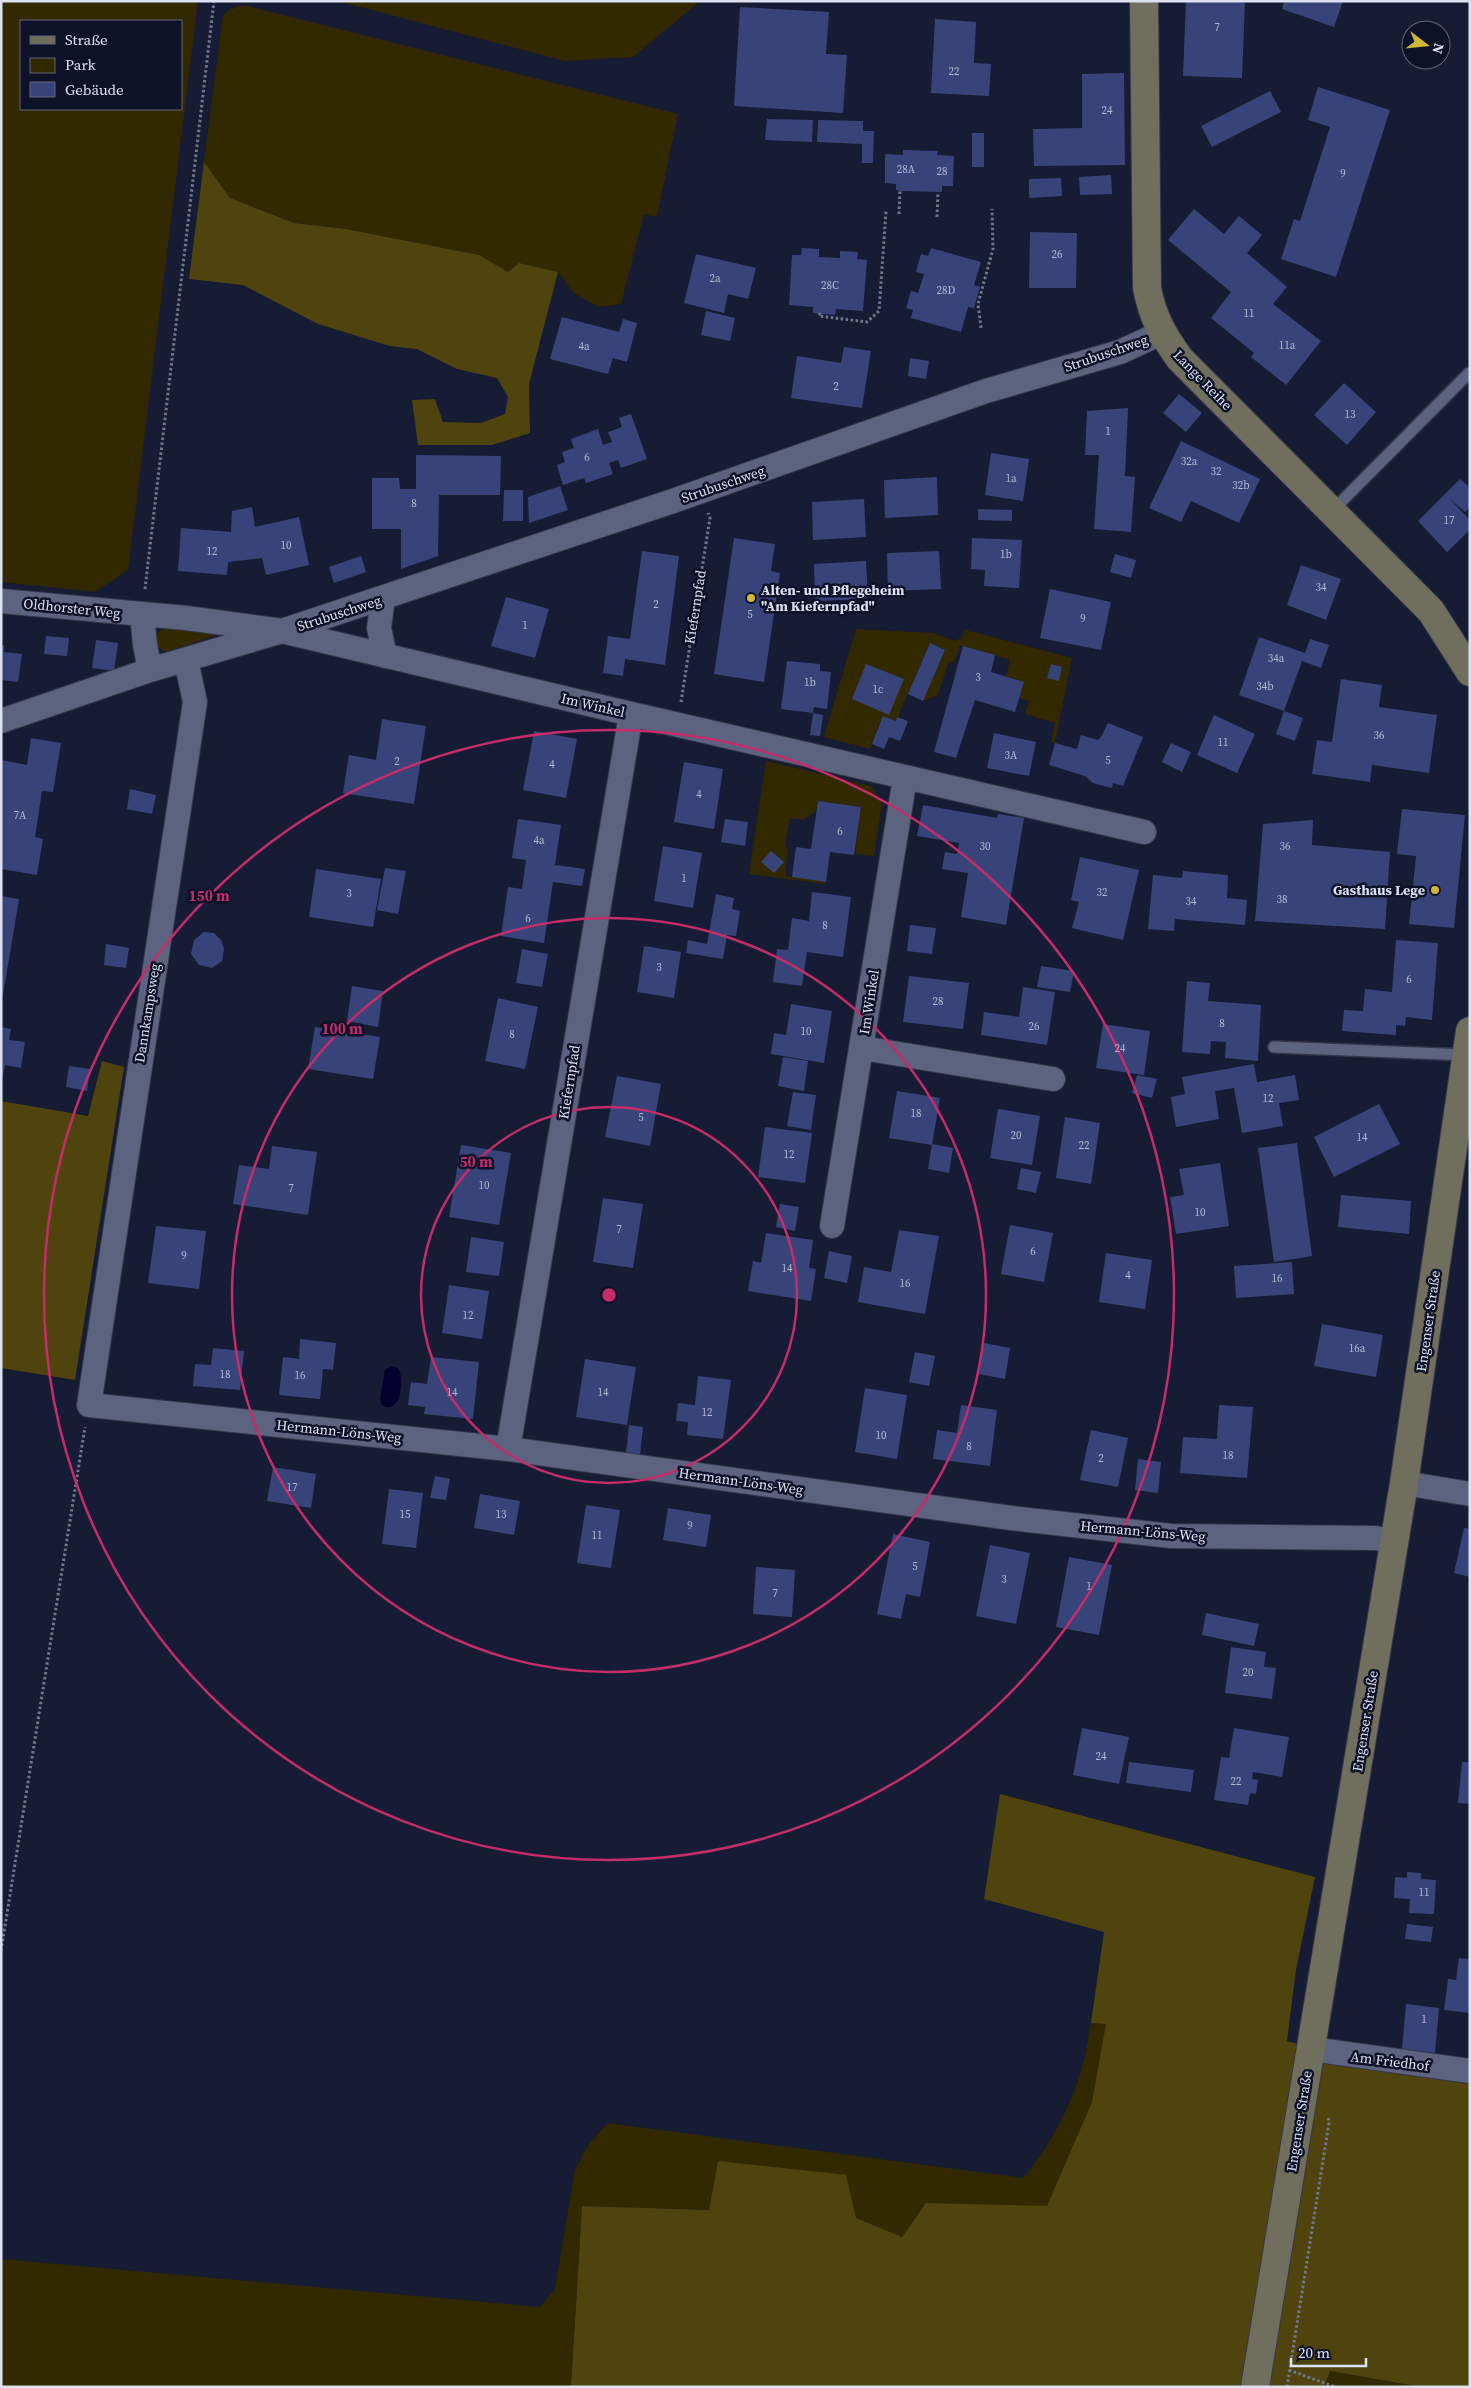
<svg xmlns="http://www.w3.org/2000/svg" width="1471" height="2388" viewBox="0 0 1471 2388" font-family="'Source Serif 4',serif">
  <rect width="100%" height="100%" fill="#161c33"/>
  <path fill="#322900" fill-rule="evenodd" d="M1 1H198L128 570 95 592 1 582ZM21 21H181V109H21Z
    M338 1H700L633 57 565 61Z
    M240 6H247L678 114 657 217 644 214 621 304 598 307 573 292 558 272 519 263 508 272 479 255 346 229 294 223 230 198 204 162 223 15 232 8Z
    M165 627 221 633 167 652C154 648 152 634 165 627Z
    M856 629 933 633 955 641 963 637 965 630 1072 658 1055 743 1051 742 1055 723 1025 714 1029 701 1019 698 1024 682 1006 677 1010 660 960 645 955 661 948 664 938 695 923 701 945 650 930 643 896 721 883 716 870 749 824 737Z
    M766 761 871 786 882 803 874 856 855 854 861 807 818 801 816 811 804 820 790 818 785 846 788 848 785 876 826 882V884L749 874Z
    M1091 2023 1107 2024 1092 2103 1047 2207 926 2203 902 2237 718 2161 709 2210 582 2206 571 2387H1V2259L540 2307 555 2289 575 2170 588 2145 608 2123 1023 2178C1048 2149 1070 2109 1081 2071 1086 2056 1088 2039 1091 2023Z
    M1330 2371 1421 2387H1324Z"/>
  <path fill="#4f440d" d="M204 162 230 198 294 223 346 229 479 255 508 272 519 263 558 272 529 384 530 433 492 445H418L412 400 435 399 443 422 481 423 505 414 508 397 497 378 457 369 417 349 390 346 318 324 243 285 189 279Z
    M102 1061 124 1067 75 1380 1 1368V1101L88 1116Z
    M1000 1794 1315 1877 1296 1970 1287 2041 1333 2054 1470 2071V2387H1421L1330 2371 1324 2387H571L582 2206 709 2210 718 2161 846 2175 856 2218 902 2237 926 2203 1047 2206 1092 2102 1106 2024 1091 2023 1104 1932 984 1899Z"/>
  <path fill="#04012f" d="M391 1366 398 1368C405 1377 401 1417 382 1405L380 1399 385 1370Z"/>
  <path fill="#384479" d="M1186 1H1245L1242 78 1183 76Z
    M1284 1H1343L1334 27 1282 9Z
    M740 7 829 12 826 54 847 55 843 113 734 106Z
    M935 19 976 22 974 63 991 64 989 96 931 93Z
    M1124 73 1125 165 1034 166 1033 129 1082 128V74Z
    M1318 87 1390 110 1336 277 1281 259 1294 219 1300 221 1330 127 1308 120Z
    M1270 91 1281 112 1212 147 1201 126Z
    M767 119 813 120 812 142 765 140Z
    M818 120 863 121V131H874L873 163H862V144L817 142Z
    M972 133H984V167H972Z
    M903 150 938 151 937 155 954 156 953 186H942V192L900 191 896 190V184L885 183V154L903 155Z
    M1111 175 1112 194 1080 195 1079 177Z
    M1061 178 1062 196 1029 198V179Z
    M1194 209 1224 234 1239 216 1262 235 1247 253 1287 287 1273 304 1321 341 1286 385 1251 357 1254 353 1211 318 1231 292 1168 240Z
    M1030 232 1077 233 1076 288H1029Z
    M802 248 819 249V257L840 258V251L858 252 857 259 867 260 863 311 836 309 835 315 813 313V307L789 305 792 255H801Z
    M931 248 981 262 974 285 980 287 974 308 968 307 961 332 911 318 913 310 906 308 911 291 918 293 924 274 916 272 921 254 928 256Z
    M696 254 756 268 748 299 728 294 724 313 684 303Z
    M706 311 735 318 730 341 701 335Z
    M562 317 619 332 623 319 637 323 627 362 613 358 608 374 550 359Z
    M844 347 871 351 862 408 791 398 797 356 841 363Z
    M910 358 929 361 926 379 908 376Z
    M1344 383 1376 412 1347 445 1314 415Z
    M1179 394 1202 413 1186 432 1163 413Z
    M1128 408 1125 476 1135 477 1131 532 1094 529 1099 455H1085L1087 411Z
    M631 414 647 459 621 468 618 460 609 463 613 474 586 483 584 478 563 485 557 465 565 462 562 452 574 448 571 439 598 429 603 445 612 442 608 432 622 427 619 418Z
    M1181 441 1260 479 1239 523 1191 501 1181 522 1149 508Z
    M991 453 1029 459 1023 501 985 495Z
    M416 455 501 456 500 495H439L438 556 401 569V529H372V478H399L400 489H416Z
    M937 477 938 515 885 518 884 480Z
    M1460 479 1470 488V507L1465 512 1449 498 1470 520V530L1447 552 1418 521Z
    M560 486 568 510 529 523 528 497Z
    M504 490H523V521H503Z
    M864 499 866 537 813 540 812 502Z
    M252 507 255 527 299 517 309 565 266 575 262 558 228 562 227 575 178 571 181 528 231 532 232 511Z
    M978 509 1012 510V521L978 520Z
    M734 538 775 544 771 571 780 573 764 682 714 674Z
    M972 538 1022 540 1019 588 984 586 985 570 971 569Z
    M642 551 679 556 665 665 625 659 623 676 603 673 608 636 630 639Z
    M939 551 941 589 888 591 887 553Z
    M1115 554 1136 560 1131 578 1110 572Z
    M361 556 366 572 334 583 329 567Z
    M866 561 868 599 815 601 814 564Z
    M1301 565 1341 579 1326 620 1287 605Z
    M1050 589 1111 602 1101 650 1040 638Z
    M506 597 549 609 535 658 491 646Z
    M46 636 69 638 67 656 44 654Z
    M1259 637 1305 653 1310 639 1329 645 1321 668 1302 661 1284 711 1239 695Z
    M96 640 118 643 114 671 92 668Z
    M930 643 945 650 923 701 908 694Z
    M1 645H4V652L22 654 18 682 1 680Z
    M963 646 995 655 991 672 1024 682 1015 712 975 700 956 758 934 752Z
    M787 661 820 664V671L831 672 827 709 814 707 813 713 781 709Z
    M866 664 904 679 889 715 852 699Z
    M1051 664 1062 667 1059 681 1047 678Z
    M1341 679 1382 685 1379 707 1437 715 1429 773 1372 765 1370 782 1312 774 1317 740 1332 742Z
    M1284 711 1303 718 1295 741 1276 734Z
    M813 713 823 715 820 736 810 735Z
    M1214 715 1255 734 1237 773 1197 755Z
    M883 716 896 721 897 717 908 721 900 741 889 737 884 749 872 744Z
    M382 719 426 726 414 804 343 793 349 755 376 760Z
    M1108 723 1143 737 1123 786 1113 783 1112 788 1093 783 1085 776 1049 765 1055 743 1077 749 1081 735 1098 740 1101 737Z
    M534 731 577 739 566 798 523 790Z
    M994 733 1036 742 1029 776 987 768Z
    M31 738 61 743 53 792 42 791 35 837 43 839 37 875 1 869V760L27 765Z
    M1171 743 1191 752 1182 772 1162 762Z
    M684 762 723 769 714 829 674 822Z
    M130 789 156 795 152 814 127 809Z
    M818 801 861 807 854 855 830 852 826 882 792 877 796 847 811 849Z
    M923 805 997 818 998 814 1024 818 1006 925 961 917 968 873 942 869 945 852 957 854 959 843 917 836Z
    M1402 809 1465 815 1454 928 1409 924 1416 856 1397 854Z
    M518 819 561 825 555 865 585 869 582 886 553 882 544 943 501 936 508 887 522 889 526 860 512 858Z
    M725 819 748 822 745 846 721 842Z
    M1313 820 1312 845 1390 852 1385 929 1255 921 1263 824Z
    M663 846 702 853 693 908 654 901Z
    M771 851 784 862 774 873 761 862Z
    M1080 857 1139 870 1123 940 1072 928 1079 902 1071 900Z
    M385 868 406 871 398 914 377 910Z
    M316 869 381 879 373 927 309 917Z
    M1183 871 1228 875 1227 898 1247 900 1245 925 1175 919 1174 931 1148 929 1153 875 1182 878Z
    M812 892 851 897 843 957 807 952 802 986 773 982 777 949 788 950 792 918 809 921Z
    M716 894 734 898 732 909 740 911 736 936 727 935 723 959 686 953 688 940 707 944Z
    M1 896 19 899 2 1001 1 1000Z
    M910 925 936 928 932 954 907 951Z
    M204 932 214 933 221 940 224 949 222 961 212 968 199 965 191 954 194 940Z
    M1396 940 1438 943 1432 1020 1406 1017 1405 1026 1396 1025V1035L1342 1031 1344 1010 1363 1011 1365 989 1392 992Z
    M106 944 129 948 126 968 104 965Z
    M644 946 681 952 674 998 637 992Z
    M522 949 548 954 542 987 516 983Z
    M1041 966 1074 971 1070 992 1037 987Z
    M909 976 969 983 963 1029 903 1022Z
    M1187 981 1210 983 1208 1001 1261 1005 1258 1061 1225 1058 1226 1042 1211 1041 1210 1054 1182 1052Z
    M352 986 383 991 378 1027 347 1021Z
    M1023 987 1055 992 1047 1045 981 1035 984 1012 1019 1017Z
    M498 998 538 1007 525 1069 485 1061Z
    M791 1004 832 1011 824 1063 771 1054 774 1033 786 1035Z
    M1103 1024 1150 1031 1144 1075 1096 1068Z
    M1 1027 11 1029 9 1040 25 1042 21 1068 5 1065 2 1082Z
    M315 1027 380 1037 373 1079 308 1069Z
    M783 1057 808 1061 804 1091 778 1086Z
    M1254 1064 1257 1082 1295 1075 1299 1100 1279 1103 1283 1126 1242 1133 1234 1088 1215 1091 1219 1119 1176 1127 1171 1097 1185 1094 1182 1077Z
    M69 1066 90 1069 87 1091 66 1087Z
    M1137 1075 1157 1079 1152 1098 1132 1093Z
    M617 1076 661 1084 650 1146 605 1137Z
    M897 1091 940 1098 932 1145 889 1138Z
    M793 1092 816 1095 811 1130 787 1126Z
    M1379 1104 1400 1144 1334 1177 1314 1137Z
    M998 1109 1040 1116 1032 1165 990 1158Z
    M1065 1117 1100 1123 1091 1184 1056 1178Z
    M765 1127 812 1133 805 1183 758 1177Z
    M1297 1143 1312 1256 1274 1262 1258 1148Z
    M932 1144 953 1148 949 1173 928 1169Z
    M461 1145 511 1153 499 1225 449 1217Z
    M272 1146 317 1152 308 1215 233 1204 239 1165 269 1169Z
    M1220 1163 1229 1226 1176 1234 1170 1197 1184 1195 1179 1169Z
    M1021 1168 1041 1172 1036 1193 1017 1189Z
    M1341 1195 1411 1201 1409 1234 1338 1227Z
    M603 1198 643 1204 633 1268 593 1262Z
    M780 1204 799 1207 795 1231 776 1227Z
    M1010 1225 1053 1233 1044 1282 1001 1274Z
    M156 1226 206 1231 199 1289 148 1283Z
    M899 1230 939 1236 925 1314 858 1302 864 1267 891 1272Z
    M766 1233 813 1240 809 1268 816 1269 811 1301 748 1291 753 1261 761 1263Z
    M471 1237 504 1242 499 1276 466 1272Z
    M829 1251 852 1256 847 1283 824 1278Z
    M1106 1253 1152 1260 1145 1309 1099 1302Z
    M1292 1262 1294 1294 1236 1298 1234 1266Z
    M449 1285 489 1291 482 1339 442 1333Z
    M1322 1324 1383 1335 1376 1377 1314 1366Z
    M300 1339 336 1343 333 1370 323 1369 320 1399 279 1395 283 1357 299 1359Z
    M984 1343 1010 1348 1005 1379 979 1374Z
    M213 1348 244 1351 240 1390 193 1386 195 1364 211 1365Z
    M915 1352 935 1356 929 1386 909 1382Z
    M431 1357 479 1362 473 1419 424 1414 425 1407 408 1405 411 1382 427 1384Z
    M585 1359 636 1367 627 1425 576 1417Z
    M698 1376 731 1380 723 1439 687 1435 688 1422 676 1421 678 1403 695 1405Z
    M865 1388 907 1395 897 1459 855 1452Z
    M961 1405 997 1410 990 1466 933 1459 937 1430 957 1433Z
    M1219 1405 1253 1407 1247 1478 1180 1473 1183 1437 1217 1439Z
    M629 1425 643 1427 640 1455 626 1453Z
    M1091 1430 1128 1438 1118 1487 1080 1480Z
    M1138 1459 1161 1462 1158 1493 1135 1490Z
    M273 1467 316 1474 311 1508 267 1501Z
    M435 1476 450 1479 446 1500 430 1498Z
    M389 1489 423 1493 416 1548 382 1544Z
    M480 1494 520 1501 514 1535 474 1528Z
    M586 1505 620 1510 611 1568 577 1563Z
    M668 1508 711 1515 706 1547 663 1540Z
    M1464 1528 1470 1529V1577L1454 1573Z
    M893 1534 930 1542 920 1597 906 1594 901 1619 877 1614Z
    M990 1545 1030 1553 1016 1624 976 1616Z
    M1069 1557 1112 1565 1099 1635 1056 1627Z
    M756 1567 795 1570 792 1617 753 1614Z
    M1206 1613 1259 1624 1254 1646 1202 1635Z
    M1231 1647 1266 1652 1264 1667 1276 1668 1272 1699 1225 1693Z
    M1082 1728 1129 1737 1119 1784 1073 1775Z
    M1234 1728 1289 1737 1282 1777 1253 1772 1252 1779 1258 1780 1256 1794 1250 1793 1248 1805 1214 1800 1221 1757 1229 1758Z
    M1129 1762 1194 1770 1191 1792 1126 1783Z
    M1462 1762H1470V1804L1458 1803Z
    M1407 1872 1421 1873V1879L1436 1880 1434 1914 1409 1913 1410 1899 1394 1898 1395 1877 1407 1878Z
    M1407 1924 1433 1927 1431 1942 1405 1939Z
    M1459 1958 1470 1959V2013L1444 2010 1448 1979 1456 1980Z
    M1406 2004 1439 2008 1435 2053 1402 2049Z"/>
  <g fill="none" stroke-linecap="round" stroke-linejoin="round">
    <defs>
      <path id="lane" d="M1332 511 1469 373
        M1274 1047 1467 1055"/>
      <path id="street" d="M383 598 379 628 385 656
        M1 601 186 618 282 631 673 501 986 391 1120 352 1161 333
        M142 615 145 645 150 670
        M186 660 195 702 89 1405 508 1449 1011 1518 1171 1536 1375 1538 1394 1541
        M1 721 150 670 282 631 631 714 1144 832
        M862 1048 1053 1079
        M832 1226 905 778
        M508 1449 631 714
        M1404 1483 1470 1494
        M1311 2049 1470 2071"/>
      <path id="secondary" d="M1144 1 1147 288C1153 318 1162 334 1180 359L1431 611 1470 672
        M1255 2387 1404 1483 1470 1031"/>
    </defs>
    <use href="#lane" stroke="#34364a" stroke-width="14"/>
    <use href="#street" stroke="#34364a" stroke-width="26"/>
    <use href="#secondary" stroke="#34364a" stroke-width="30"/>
    <path stroke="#72788b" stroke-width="3" stroke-dasharray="2.5 2.5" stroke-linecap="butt" d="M899 214 900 191
      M937 217 938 192
      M820 313 819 316 867 322 879 311 886 211
      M981 328 978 304 993 249 992 209
      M145 589 214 1
      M681 702 710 518 708 513
      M1 1951 85 1427
      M1289 2370 1335 2387
      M1287 2387 1329 2123 1328 2116"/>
    <use href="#lane" stroke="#5c637f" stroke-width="11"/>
    <use href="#street" stroke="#5c637f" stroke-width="24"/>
    <use href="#secondary" stroke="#706e5c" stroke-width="28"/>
  </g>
  <g fill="none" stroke="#c52c6a" stroke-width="2.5">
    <circle cx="609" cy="1295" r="188"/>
    <circle cx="609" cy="1295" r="377"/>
    <circle cx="609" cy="1295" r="565"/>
  </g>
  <g fill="#d2b735" stroke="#0e1228" stroke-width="2">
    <circle cx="751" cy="598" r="5"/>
    <circle cx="1435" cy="890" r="5"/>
  </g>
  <g text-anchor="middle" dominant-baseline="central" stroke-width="5" stroke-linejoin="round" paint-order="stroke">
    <g font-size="11" fill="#b4bad4">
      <text x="1217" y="27">7</text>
      <text x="954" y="71">22</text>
      <text x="1107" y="110">24</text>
      <text x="906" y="169">28A</text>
      <text x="942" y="171">28</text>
      <text x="1343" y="173">9</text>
      <text x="1057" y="254">26</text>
      <text x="715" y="278">2a</text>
      <text x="830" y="285">28C</text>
      <text x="946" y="290">28D</text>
      <text x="1249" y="313">11</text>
      <text x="1287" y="345">11a</text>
      <text x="584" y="346">4a</text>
      <text x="836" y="386">2</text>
      <text x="1350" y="414">13</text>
      <text x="1108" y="431">1</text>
      <text x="587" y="457">6</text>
      <text x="1189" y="461">32a</text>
      <text x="1216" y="471">32</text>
      <text x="1011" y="478">1a</text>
      <text x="1241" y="485">32b</text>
      <text x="414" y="503">8</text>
      <text x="1449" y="520">17</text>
      <text x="286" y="545">10</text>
      <text x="212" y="551">12</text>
      <text x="1006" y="554">1b</text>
      <text x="1321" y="587">34</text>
      <text x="656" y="604">2</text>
      <text x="750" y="614">5</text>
      <text x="1083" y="618">9</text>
      <text x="525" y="625">1</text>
      <text x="1276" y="658">34a</text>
      <text x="978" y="677">3</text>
      <text x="810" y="682">1b</text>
      <text x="1265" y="686">34b</text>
      <text x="878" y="689">1c</text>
      <text x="1379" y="735">36</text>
      <text x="1223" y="742">11</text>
      <text x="1011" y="755">3A</text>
      <text x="1108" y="760">5</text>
      <text x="397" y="761">2</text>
      <text x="552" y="764">4</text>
      <text x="699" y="794">4</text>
      <text x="20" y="815">7A</text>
      <text x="840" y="831">6</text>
      <text x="539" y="840">4a</text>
      <text x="985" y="846">30</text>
      <text x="1285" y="846">36</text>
      <text x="684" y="878">1</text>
      <text x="1102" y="892">32</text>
      <text x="349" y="893">3</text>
      <text x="1282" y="899">38</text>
      <text x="1191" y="901">34</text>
      <text x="528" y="918">6</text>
      <text x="825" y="925">8</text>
      <text x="659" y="967">3</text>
      <text x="1409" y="979">6</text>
      <text x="938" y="1001">28</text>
      <text x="1222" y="1023">8</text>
      <text x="1034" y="1026">26</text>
      <text x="806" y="1031">10</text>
      <text x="512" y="1034">8</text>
      <text x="1120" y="1048">24</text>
      <text x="1268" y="1098">12</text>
      <text x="916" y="1113">18</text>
      <text x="641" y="1117">5</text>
      <text x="1016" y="1135">20</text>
      <text x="1362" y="1137">14</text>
      <text x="1084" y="1145">22</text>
      <text x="789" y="1154">12</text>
      <text x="484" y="1185">10</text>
      <text x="291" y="1188">7</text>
      <text x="1200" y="1212">10</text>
      <text x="619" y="1229">7</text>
      <text x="1033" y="1251">6</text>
      <text x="184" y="1255">9</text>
      <text x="787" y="1268">14</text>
      <text x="1128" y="1275">4</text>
      <text x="1277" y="1278">16</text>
      <text x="905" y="1283">16</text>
      <text x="468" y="1315">12</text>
      <text x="1357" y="1348">16a</text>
      <text x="225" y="1374">18</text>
      <text x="300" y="1375">16</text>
      <text x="452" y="1392">14</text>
      <text x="603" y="1392">14</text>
      <text x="707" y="1412">12</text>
      <text x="881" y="1435">10</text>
      <text x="969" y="1446">8</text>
      <text x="1228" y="1455">18</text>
      <text x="1101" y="1458">2</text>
      <text x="292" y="1487">17</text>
      <text x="405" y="1514">15</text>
      <text x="501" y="1514">13</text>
      <text x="690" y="1525">9</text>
      <text x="597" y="1535">11</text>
      <text x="915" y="1566">5</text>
      <text x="1004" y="1579">3</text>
      <text x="1089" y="1586">1</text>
      <text x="775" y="1593">7</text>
      <text x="1248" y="1672">20</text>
      <text x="1101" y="1756">24</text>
      <text x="1236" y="1781">22</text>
      <text x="1424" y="1892">11</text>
      <text x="1424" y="2019">1</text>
    </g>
    <g font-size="14" fill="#dde2f2" stroke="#0e1228">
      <text transform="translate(1106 353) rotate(-19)">Strubuschweg</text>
      <text transform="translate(1203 380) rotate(46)">Lange Reihe</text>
      <text transform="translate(723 484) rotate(-19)">Strubuschweg</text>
      <text transform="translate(695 607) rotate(-81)">Kiefernpfad</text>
      <text transform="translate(72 608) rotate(6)">Oldhorster Weg</text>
      <text transform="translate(339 613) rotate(-18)">Strubuschweg</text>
      <text transform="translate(593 705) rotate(13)">Im Winkel</text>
      <text transform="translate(869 1002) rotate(-81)">Im Winkel</text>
      <text transform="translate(147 1013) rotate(-81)">Dannkampsweg</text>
      <text transform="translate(569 1082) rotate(-81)">Kiefernpfad</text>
      <text transform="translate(1428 1321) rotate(-82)">Engenser Straße</text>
      <text transform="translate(339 1431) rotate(6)">Hermann-Löns-Weg</text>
      <text transform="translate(741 1481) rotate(8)">Hermann-Löns-Weg</text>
      <text transform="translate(1143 1531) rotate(5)">Hermann-Löns-Weg</text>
      <text transform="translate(1365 1721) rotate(-81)">Engenser Straße</text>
      <text transform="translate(1390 2061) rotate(7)">Am Friedhof</text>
      <text transform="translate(1299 2121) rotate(-81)">Engenser Straße</text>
    </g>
    <g font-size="14" font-weight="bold" fill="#dde2f2" stroke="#0e1228" text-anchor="start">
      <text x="761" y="590">Alten- und Pflegeheim<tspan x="761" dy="16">"Am Kiefernpfad"</tspan></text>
      <text x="1425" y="890" text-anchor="end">Gasthaus Lege</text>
    </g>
  </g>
  <circle cx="609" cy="1295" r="8" fill="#c52c6a" stroke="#0e1228" stroke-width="2.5"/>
  <g font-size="15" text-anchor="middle" font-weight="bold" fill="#c52c6a" stroke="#0e1228" stroke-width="5" stroke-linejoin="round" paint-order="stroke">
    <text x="209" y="901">150 m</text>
    <text x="342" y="1034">100 m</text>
    <text x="476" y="1167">50 m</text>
  </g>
  <rect width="1471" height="2388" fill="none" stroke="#dde2f2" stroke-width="5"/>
  <rect x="20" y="20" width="162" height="90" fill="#0e1228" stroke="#616579"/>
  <rect x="30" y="36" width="25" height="8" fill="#706e5c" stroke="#616579"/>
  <text x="65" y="45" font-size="15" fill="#dde2f2">Straße</text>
  <rect x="30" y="58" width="25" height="15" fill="#322900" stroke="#616579"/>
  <text x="65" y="70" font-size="15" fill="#dde2f2">Park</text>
  <rect x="30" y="82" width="25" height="15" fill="#384479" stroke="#616579"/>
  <text x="65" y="95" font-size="15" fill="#dde2f2">Gebäude</text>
  <g transform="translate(1426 45) rotate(106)"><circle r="24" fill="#0e1228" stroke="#616579"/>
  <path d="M0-4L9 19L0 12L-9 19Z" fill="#d2b735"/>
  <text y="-8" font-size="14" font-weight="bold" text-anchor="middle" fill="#dde2f2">N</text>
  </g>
  <path d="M1291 2358v8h75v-8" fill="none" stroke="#dde2f2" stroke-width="2.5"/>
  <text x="1298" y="2358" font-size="15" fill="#dde2f2" stroke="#0e1228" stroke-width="4" paint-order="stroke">20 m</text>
</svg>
